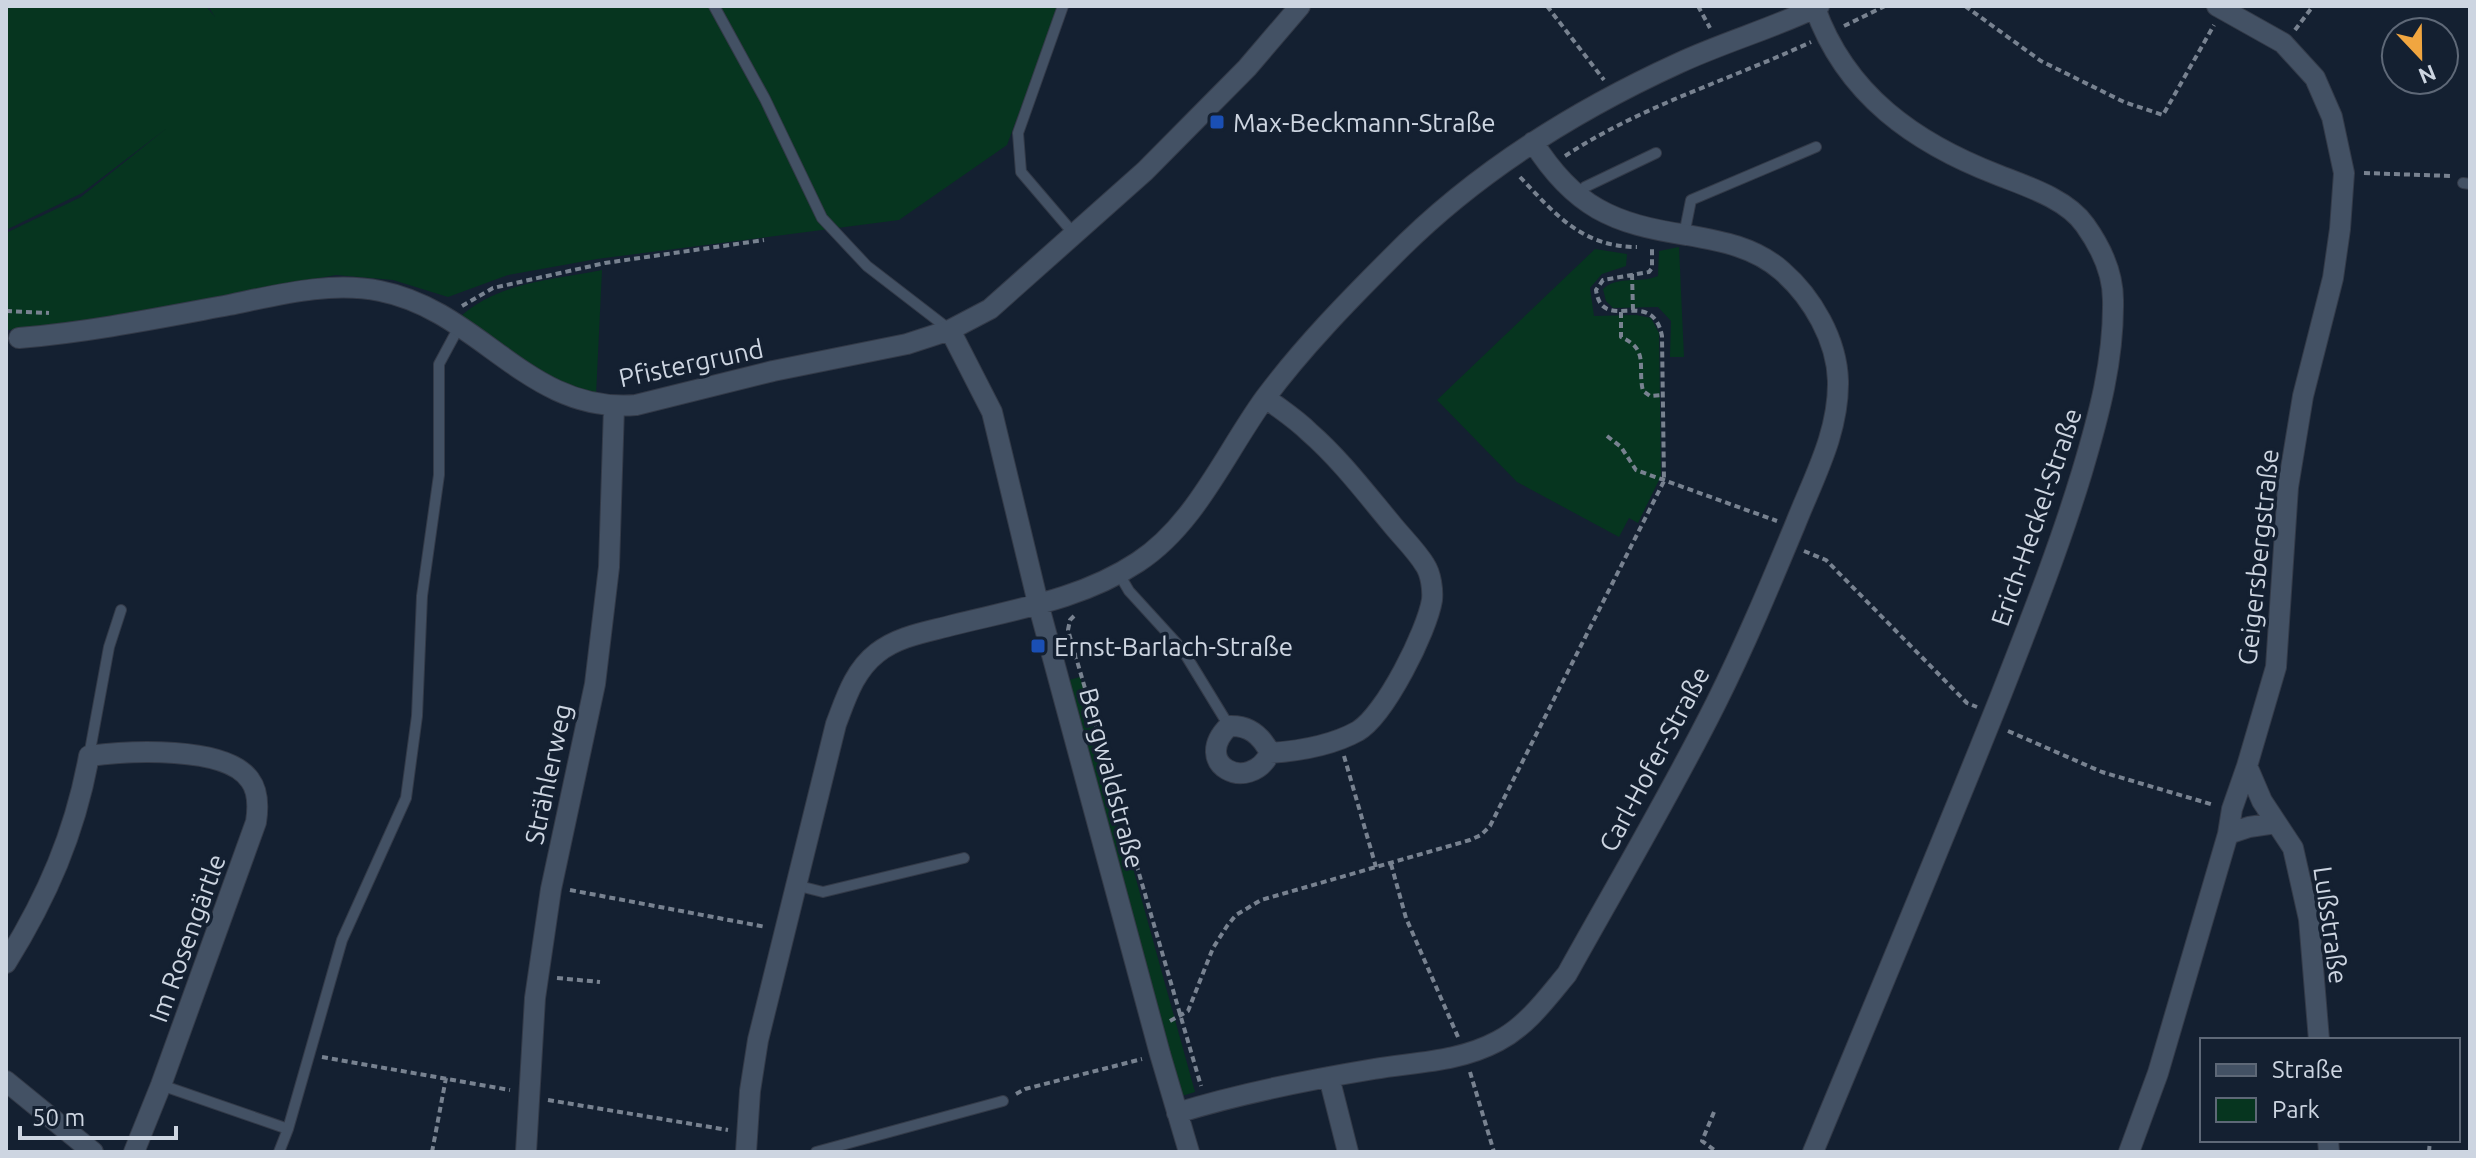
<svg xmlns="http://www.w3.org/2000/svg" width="2476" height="1158" viewBox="0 0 2476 1158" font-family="Ubuntu,sans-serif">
  <rect width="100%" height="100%" fill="#142031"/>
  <path fill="#06351f" d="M6 6H206L215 17 208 6H1059L1007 145 899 220 597 259 508 275 448 297 393 280 336 275 45 328 6 330V233L81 197 167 128 82 193 6 230Z
    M1679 247 1684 357H1670L1671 321 1658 307 1613 308 1606 301 1603 289C1618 275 1639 284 1658 276L1659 251Z
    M1595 249 1627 254 1626 266 1602 274 1590 288 1594 316 1636 315 1651 318 1659 333 1661 476 1638 523 1629 518 1619 537 1517 482 1437 400Z
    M602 270 596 395C547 382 503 344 461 316 498 282 554 280 602 270Z
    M1080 677 1195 1092 1182 1096 1069 680Z"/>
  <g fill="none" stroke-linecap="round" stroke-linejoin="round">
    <defs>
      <path id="lane" d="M714 6 765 99 822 218 867 266 950 330
        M1063 6 1018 133 1021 172 1074 234
        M2463 183 2470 184
        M1577 197 1585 187 1656 153
        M1684 235 1691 200 1816 147
        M1119 574 1129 591 1182 649 1229 726
        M89 756 109 647 121 610
        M795 885 823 892 964 858
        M161 1085 288 1129 342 940 406 798 417 716 422 596 439 475V364L460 325
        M279 1152 288 1129
        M816 1152 1003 1101"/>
      <path id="street" d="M950 330 992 412 1038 603 1160 1054 1189 1152
        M19 338C90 332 159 318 229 305 278 295 330 281 380 291 481 311 528 414 636 405L773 371 907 344 950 330 990 309 1145 171 1247 68 1300 6
        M1266 398C1280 409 1296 419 1309 432 1339 458 1365 492 1390 522 1401 536 1416 550 1425 565 1431 574 1433 590 1432 600 1427 631 1385 715 1358 731 1333 745 1299 751 1270 753
        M1229 726C1249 725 1261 735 1270 753 1249 795 1190 764 1229 726Z
        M2247 766 2262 801 2293 848 2309 919 2319 1040
        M2228 834 2249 827 2276 823
        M6 963C47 897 75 833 89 756 127 751 226 745 250 780 259 792 258 809 256 822L161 1085 134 1152
        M1329 1077 1348 1152
        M6 1081 93 1152
        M1177 1113C1241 1093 1308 1080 1374 1069 1416 1062 1459 1062 1498 1041 1527 1026 1547 998 1567 974 1617 884 1670 795 1716 703 1745 645 1770 585 1795 525 1813 479 1839 433 1838 381 1837 340 1812 297 1782 271 1755 247 1721 241 1687 235 1613 224 1574 207 1533 142
        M2328 1140 2329 1152
        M526 1152 535 998 551 889 595 684 609 567 614 407
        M746 1152 750 1091 758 1040 836 724C846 698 854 671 877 653 898 636 927 632 953 625 1017 609 1082 599 1138 562 1196 524 1225 453 1265 398 1302 348 1348 301 1392 257 1473 174 1574 111 1679 63 1724 42 1774 28 1819 6
        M1813 1152C1876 1000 1940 848 2001 695 2030 621 2059 548 2082 472 2099 415 2114 360 2113 300 2113 273 2100 246 2085 225 2067 199 2026 186 1998 175 1915 143 1846 95 1815 8
        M2129 1152 2158 1073 2228 834 2232 809 2247 766 2276 667 2288 487 2303 396 2333 278 2340 229 2344 173 2332 117 2315 78 2283 43 2217 6"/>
    </defs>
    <use href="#lane" stroke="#333a48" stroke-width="12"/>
    <use href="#street" stroke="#333a48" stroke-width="22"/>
    <path stroke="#788290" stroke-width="4" stroke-dasharray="6 4" stroke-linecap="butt" d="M1547 6 1604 80
      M1698 6 1710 28
      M1965 6 2041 61 2124 102 2163 115 2214 25
      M1844 26 1885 6
      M2295 30 2313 6
      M1565 156C1643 105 1727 81 1811 42
      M2364 173 2451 176
      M1520 177C1555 214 1582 247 1637 247
      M1632 274 1633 310
      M462 306 493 288 605 263 764 240
      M6 311 49 313
      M1621 312V337C1650 350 1637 367 1643 391L1650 396 1662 395
      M1607 436 1621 447 1636 470 1777 521
      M1804 551 1826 560 1967 703 1977 707
      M1074 616 1070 620 1068 630 1201 1086
      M2008 731 2102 772 2214 805
      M1344 756 1376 867
      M1391 864 1406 918 1458 1037
      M570 890 766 927
      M557 978 600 982
      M1170 1021 1188 1011 1213 948 1227 926 1236 915 1261 900 1470 840 1481 835 1490 826 1664 481 1662 336C1652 285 1602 335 1596 290L1603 280 1649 272 1652 268V248
      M322 1057 510 1090
      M1470 1072 1494 1152
      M1016 1094 1025 1089 1142 1059
      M548 1100 728 1130
      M1714 1112 1702 1141 1717 1152
      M432 1152 446 1078
      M2429 1152 2430 1140"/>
    <use href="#lane" stroke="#435164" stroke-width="10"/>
    <use href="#street" stroke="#435164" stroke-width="20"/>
  </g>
  <g fill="#1a4fb4" stroke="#142031" stroke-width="3">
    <rect x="1209" y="114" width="16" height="16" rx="4"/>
    <rect x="1030" y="638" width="16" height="16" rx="4"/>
  </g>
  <g text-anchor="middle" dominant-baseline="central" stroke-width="7" stroke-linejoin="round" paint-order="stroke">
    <g font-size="26" fill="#cdd5e1" stroke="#142031" text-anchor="start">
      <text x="1233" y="122">Max-Beckmann-Straße</text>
      <text x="1054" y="646">Ernst-Barlach-Straße</text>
    </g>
    <g font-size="26" fill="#cdd5e1" stroke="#142031">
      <text transform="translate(691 363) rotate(-12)">Pfistergrund</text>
      <text transform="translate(2036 517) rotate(-71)">Erich-Heckel-Straße</text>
      <text transform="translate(2258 557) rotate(-84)">Geigersbergstraße</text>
      <text transform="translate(1654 759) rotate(-62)">Carl-Hofer-Straße</text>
      <text transform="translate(548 774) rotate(-78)">Strählerweg</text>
      <text transform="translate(1112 778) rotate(75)">Bergwaldstraße</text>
      <text transform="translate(2331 925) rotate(82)">Lußstraße</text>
      <text transform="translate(187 938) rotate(-70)">Im Rosengärtle</text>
    </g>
  </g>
  <rect width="2476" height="1158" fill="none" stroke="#cdd5e1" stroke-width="16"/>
  <rect x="2200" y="1038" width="260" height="104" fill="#142031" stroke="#5e6877" stroke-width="2"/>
  <rect x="2216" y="1064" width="40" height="12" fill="#435164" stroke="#5e6877" stroke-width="2"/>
  <text x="2272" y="1078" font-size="24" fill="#cdd5e1">Straße</text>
  <rect x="2216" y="1098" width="40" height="24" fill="#06351f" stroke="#5e6877" stroke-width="2"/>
  <text x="2272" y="1118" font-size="24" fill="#cdd5e1">Park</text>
  <g transform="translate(2420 56) rotate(158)"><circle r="38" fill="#142031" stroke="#5e6877" stroke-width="2"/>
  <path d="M0-6L14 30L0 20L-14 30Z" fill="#f1a640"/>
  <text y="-12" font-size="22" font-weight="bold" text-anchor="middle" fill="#cdd5e1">N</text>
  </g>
  <path d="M20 1126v12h156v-12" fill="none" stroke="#cdd5e1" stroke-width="4"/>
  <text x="32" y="1126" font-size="24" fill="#cdd5e1" stroke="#142031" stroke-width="6" paint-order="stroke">50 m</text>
</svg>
